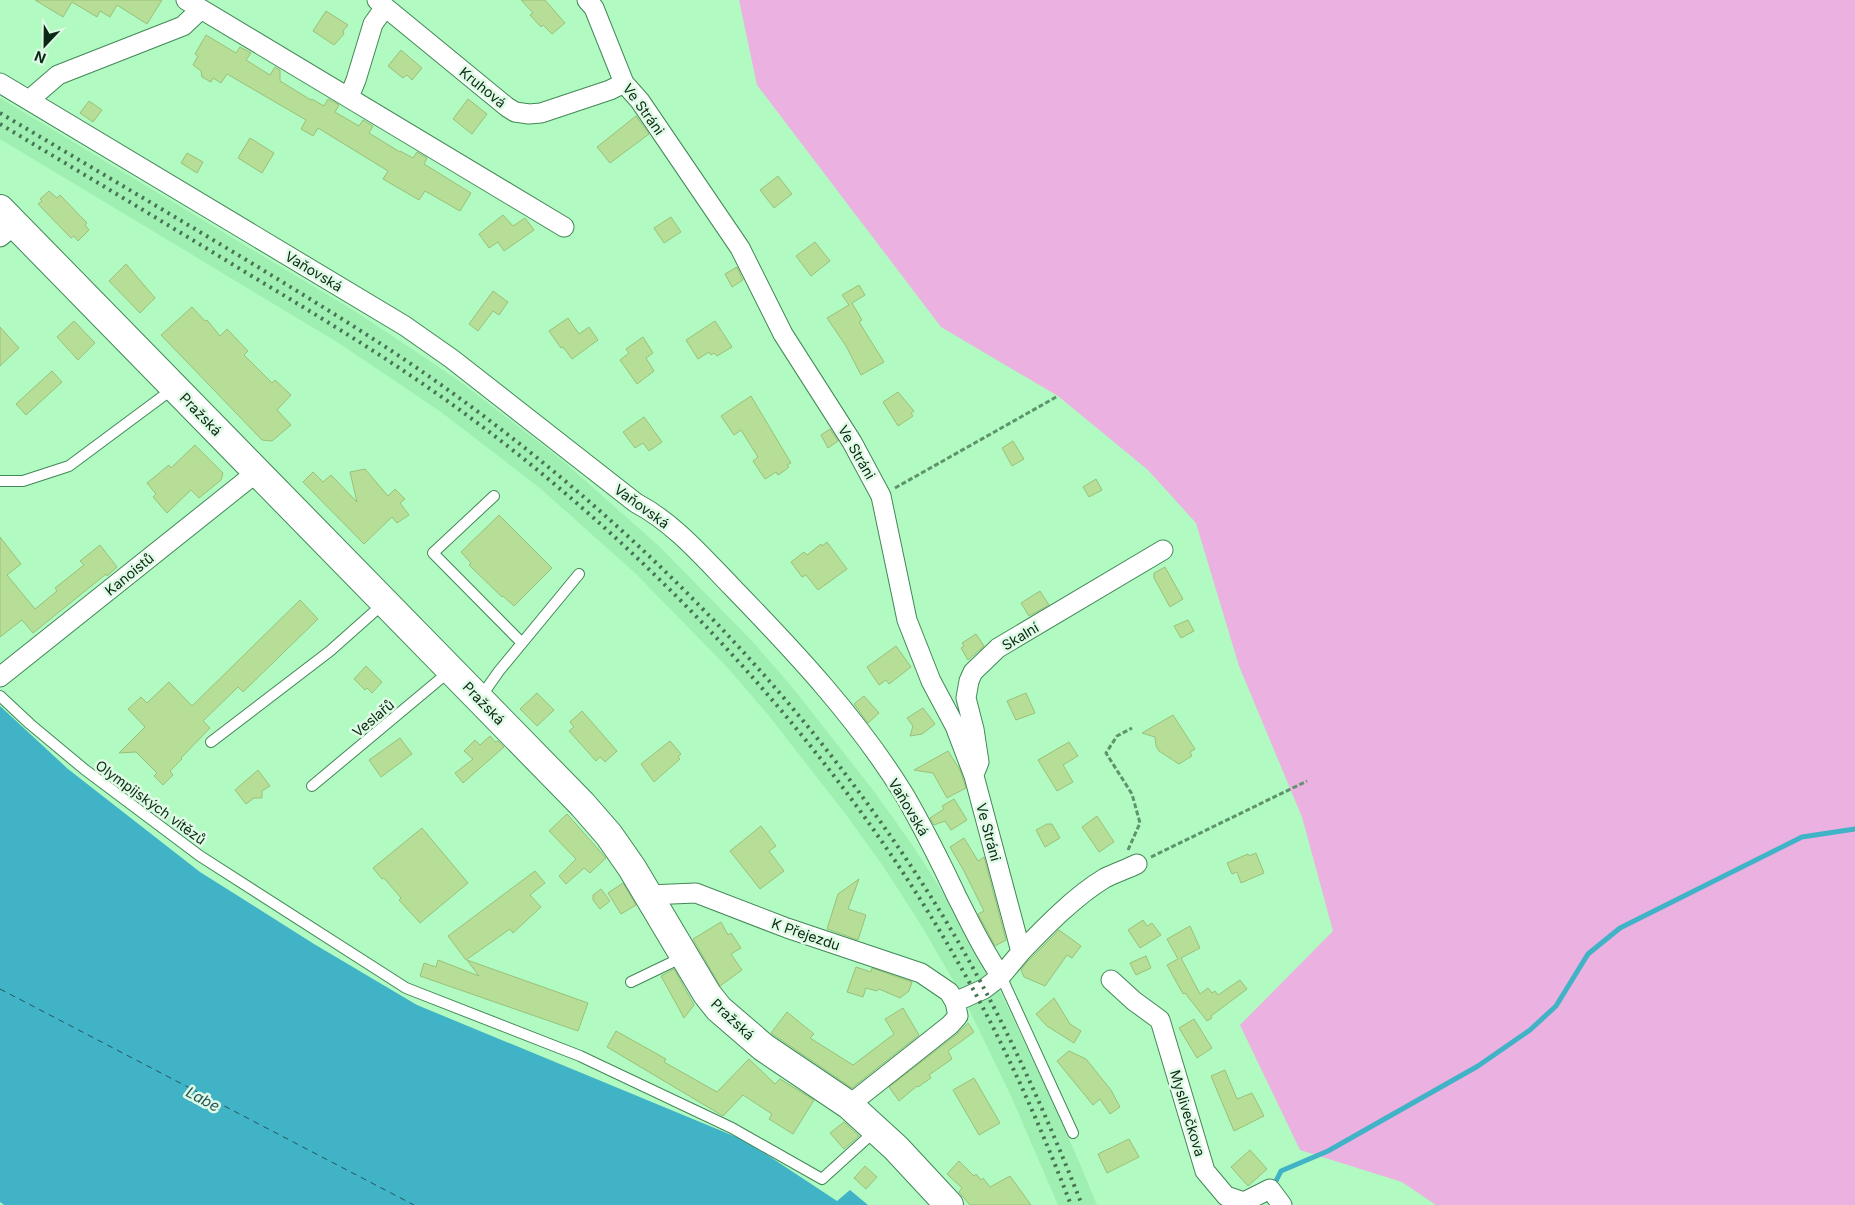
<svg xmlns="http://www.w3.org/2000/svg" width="1855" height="1205" viewBox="0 0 1855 1205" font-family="Inter,sans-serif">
  <rect width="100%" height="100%" fill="#b1fac2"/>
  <path fill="#9fefb3" d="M0 98 356 312 424 357 462 383 563 461 660 547 754 643 797 693 876 794 913 846 952 907 996 983 1043 1081 1080 1164 1097 1205H1058L1011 1096 964 999 921 925 883 866 847 816 769 716 727 667 635 573 540 488 441 412 404 387 337 342 0 139Z"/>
  <path fill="#eab1e1" d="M739 0H1855V1205H1436L1402 1182 1300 1150 1240 1025 1333 931 1302 817 1239 666 1196 523 1148 470 1058 396 941 327 757 85Z"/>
  <path fill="#40b3c7" d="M0 706 68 769 200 872 314 944 417 1005 746 1141 837 1201 850 1190 868 1205H4L0 1202Z"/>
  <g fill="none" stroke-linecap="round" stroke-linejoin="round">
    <path stroke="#40b3c7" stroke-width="5" d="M1275 1183 1281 1171 1328 1151 1478 1066 1530 1030 1556 1006 1588 954 1620 928 1802 837 1855 829"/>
    <path stroke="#25555e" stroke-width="1" stroke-dasharray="6 5" stroke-linecap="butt" d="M0 989 414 1205"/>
  </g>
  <path fill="#b7de96" stroke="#9ac07a" d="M35 0H162L147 24 117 5 110 17 100 11 97 17 72 2 63 17Z
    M521 0H545L565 23 552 34 543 25 541 27 530 15 533 13Z
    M326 11 348 25 343 31 344 34 334 45 313 31Z
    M206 35 236 53 240 47 251 53 246 60 270 75 275 67 280 70V81L311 100 312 99 324 106 328 99 334 102 339 105 335 112 359 126 363 120 373 126 369 133 400 152V151L413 158 417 152 427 158 424 164 471 193 460 211 425 191 419 200 383 179 388 171 318 128 313 136 301 129 306 120 227 74 221 83 213 78 211 82 202 77 201 71 193 65 198 56 195 54Z
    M401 50 422 68 412 80 407 75 403 78 388 66Z
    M468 99 487 114 472 134 453 119Z
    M89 101 102 110 93 122 80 113Z
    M636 116 649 134 610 163 597 147Z
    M250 138 274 153 262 173 238 158Z
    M187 153 203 162 197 173 181 163Z
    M778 176 792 194 774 208 760 190Z
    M49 191 57 198 60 195 87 223 85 225 89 230 78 241 74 236 71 238 38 204 42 201 40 199Z
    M503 215 513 226 525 218 534 230 504 251 498 242 489 248 479 234Z
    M671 217 681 232 664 243 654 228Z
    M815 242 830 261 811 276 796 256Z
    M126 264 155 298 140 313 109 281Z
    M737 267 743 280 732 287 725 274Z
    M859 285 865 295 852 303 862 320 859 322 884 362 861 375 846 346 827 318 849 305 842 295Z
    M493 291 508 302 499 315 493 311 478 331 469 324Z
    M192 307 205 321 207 320 220 336 227 329 248 351 244 355 272 383 275 380 291 395 277 410 291 425 272 441 262 440 161 335Z
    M568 318 579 334 589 327 598 340 572 359 563 347 561 348 549 331Z
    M74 321 95 343 78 360 57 337Z
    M715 321 732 347 717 356 714 353 711 355 709 352 698 359 686 340Z
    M0 327 19 348 0 366Z
    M643 337 653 353 646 358 654 371 637 384 620 360 629 353 626 349Z
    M52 371 62 382 26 415 16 404Z
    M898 392 914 411 911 413 913 416 898 426 883 402Z
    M751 396 791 463 787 465 789 467 784 471 778 475 776 472 765 479 753 461 758 457 741 430 734 435 721 416Z
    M644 417 662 442 649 451 643 443 635 448 623 432Z
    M830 429 838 441 828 448 821 435Z
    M1013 441 1024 459 1012 466 1002 448Z
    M195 445 223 473 221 480 199 498 191 490 167 513 153 497 156 494 147 483 169 465 171 468Z
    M365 469 388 496 395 489 405 499 400 503 409 515 397 523 392 517 364 544 303 482 313 472 323 482 331 475 357 502 350 472Z
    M1096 479 1102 490 1089 497 1083 487Z
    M499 515 552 568 514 606 503 596 502 597 469 565 471 563 461 552Z
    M0 537 21 564 7 575 35 609 57 591 55 588 84 565 80 561 100 545 117 567 107 576 106 574 33 633 22 620 0 637Z
    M827 542 847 569 818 590 806 575 802 577 791 562 804 552 807 555 821 544 822 546Z
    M1165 567 1183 599 1170 607 1154 578V573Z
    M1040 591 1049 605 1029 616 1021 603Z
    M300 600 318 619 243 692 238 687 203 721 210 728 181 758 182 759 170 771 173 775 163 785 154 776 157 773 136 752 119 753 145 727 128 709 141 697 147 703 169 682 192 706Z
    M1188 620 1194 631 1181 638 1174 626Z
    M976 634 984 646 968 660 961 648 964 646 962 643Z
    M896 646 911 667 889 684 886 680 879 685 867 667Z
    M366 666 382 682 372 693 367 688 365 690 354 679Z
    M537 693 554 710 537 726 520 709Z
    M1026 693 1035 713 1016 720 1007 701Z
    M864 696 879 713 868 723 854 704Z
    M923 708 935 724 922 734 910 736 913 726 907 718Z
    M582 711 617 751 605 762 600 757 596 761 569 731 574 727 570 722Z
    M1173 715 1195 749 1190 752 1192 756 1179 764 1159 751 1156 746 1155 737 1142 733Z
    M490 736 495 742 498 741 504 747 463 783 455 773 473 759 464 751 475 740 480 745Z
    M400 738 412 754 381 777 369 760Z
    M670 741 681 754 678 757 680 759 654 782 641 764Z
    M1069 742 1078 756 1063 765 1073 782 1057 791 1038 760Z
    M948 751 960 770 966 788 947 798 933 773 914 770Z
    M258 770 270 786 262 791V798H254L246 804 235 790Z
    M954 799 967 820 951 830 945 821 934 825 930 818 944 809 942 806Z
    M567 814 606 858 590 873 584 868 566 884 559 876 576 859 549 831Z
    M1097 816 1114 842 1099 852 1082 827Z
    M1047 824H1052L1060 838 1045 847 1036 830Z
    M761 826 776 846 769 851 784 871 760 889 730 851Z
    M422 828 468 883 420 923 399 900 401 898 384 878 382 879 373 868Z
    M964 838 978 861 984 857 1006 940 995 946 978 914 984 911 964 871 950 847Z
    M1256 853 1264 873 1241 883 1237 872 1232 874 1227 863 1248 854 1249 856Z
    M535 871 545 883 530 895 541 907 513 933 510 929 466 960 448 936Z
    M859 879 848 909 866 915 858 940 827 929 838 894Z
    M623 883 636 905 621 914 608 893Z
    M601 889 610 901 600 909 593 900V895Z
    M1143 920 1147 926 1152 923 1161 935 1140 948 1128 930Z
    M721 922 728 935 731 933 741 948 731 954 742 970 720 986 693 939Z
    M1190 926 1200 948 1181 958 1200 994 1208 988 1212 993 1215 991 1218 995 1240 980 1247 989 1211 1016 1212 1018 1207 1021 1185 993 1183 994 1167 965 1178 959 1167 939Z
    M1059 930 1081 946 1072 958 1067 955 1045 986 1024 977 1021 970 1027 962Z
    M1146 956 1151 968 1136 975 1130 963Z
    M438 960 479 976 467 960 588 1003 578 1031 420 976 424 963 436 967Z
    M856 967 871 972 872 968 912 982 909 991 900 998 879 989 877 991 866 988 863 997 847 992Z
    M674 969 694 1005 684 1018 661 976Z
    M1054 998 1070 1024 1081 1031 1074 1043 1047 1026 1036 1014Z
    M903 1008 919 1035 852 1088 771 1033 787 1012 814 1034 810 1038 853 1065 894 1034 885 1019Z
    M1194 1019 1212 1048 1197 1058 1179 1028Z
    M968 1023 974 1032 948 1051 952 1059 929 1075 931 1078 918 1087 917 1086 899 1101 889 1087 957 1034Z
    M616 1031 666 1059 664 1062 717 1092 749 1059 775 1084 780 1079 814 1100 793 1134 769 1119 772 1114 743 1095 723 1116 607 1047Z
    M1069 1051 1086 1059 1111 1090 1120 1107 1110 1114 1100 1099 1093 1105 1057 1061Z
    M1225 1070 1237 1099 1252 1093 1264 1116 1234 1131 1211 1076Z
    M974 1078 1000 1123 979 1135 953 1090Z
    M844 1122 859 1136 844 1149 830 1133Z
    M1129 1139 1139 1157 1107 1173 1098 1154Z
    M1250 1150 1267 1169 1248 1186 1231 1167Z
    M959 1161 974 1176 976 1174 981 1180 983 1178 990 1187 1010 1176 1031 1205H970L959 1192 962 1188 947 1174Z
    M865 1166 877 1177 866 1189 854 1178Z"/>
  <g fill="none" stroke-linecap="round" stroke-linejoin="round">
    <defs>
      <path id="service" d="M0 481H23L69 466 174 388
        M494 496 433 553 522 643
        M0 696 30 724 84 769 200 856 406 988 580 1056 732 1128 822 1179 875 1131
        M480 698 499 671 579 574
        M211 742 330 651 384 603
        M312 786 451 670
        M1001 976 1073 1133
        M631 982 683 957"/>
      <path id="minor" d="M186 0 564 227
        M587 0 594 8 624 83 640 101 740 248 783 334 852 442 881 496 907 620 931 681 955 726 974 776 1021 952 1001 976 984 989 955 1002
        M385 7 507 107 515 112 529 114 541 113 610 90 624 83
        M0 83 405 326 452 359 636 503C674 523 702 556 732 587 795 652 858 719 905 796 924 829 941 863 957 897 971 924 983 951 1001 976
        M349 97 356 80 373 24 385 7 377 0
        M29 100 58 75 183 26 201 9
        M0 237 16 224
        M0 677 257 472
        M975 772 979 762 974 729 966 698 969 681 973 672 998 648 1163 550
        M648 895 696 893 787 928 921 973 949 992 955 1002 958 1016 950 1025 849 1105
        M1021 952C1045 927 1075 896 1105 878 1115 873 1127 869 1137 864
        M1111 980 1134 1001 1160 1020 1205 1171 1226 1196 1244 1202 1270 1189 1282 1205"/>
      <path id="primary" d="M0 209 582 804 609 835 632 868 707 994 719 1009 763 1047 849 1105 896 1148 949 1205"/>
    </defs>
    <use href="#service" stroke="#428857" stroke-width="12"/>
    <use href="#minor" stroke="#428857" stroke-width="21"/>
    <use href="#primary" stroke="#428857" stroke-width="30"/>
    <path stroke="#5f936c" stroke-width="3" stroke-dasharray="5 2.5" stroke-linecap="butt" d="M895 488 1058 396
      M1128 850 1140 823 1132 794 1106 753 1117 736 1132 728
      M1151 857 1307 781"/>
    <use href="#service" stroke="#fff" stroke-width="10"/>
    <use href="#minor" stroke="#fff" stroke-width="19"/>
    <use href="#primary" stroke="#fff" stroke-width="28"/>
    <path stroke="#477453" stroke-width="4" stroke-dasharray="2.5 5" stroke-linecap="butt" d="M0 113C86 164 172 215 258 267 323 307 389 347 451 392 645 532 815 709 941 913 997 1004 1043 1106 1082 1205
      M0 124C85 175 170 226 255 278 320 317 384 356 446 400 648 544 837 748 959 964 1003 1041 1039 1122 1071 1205"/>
  </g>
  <g text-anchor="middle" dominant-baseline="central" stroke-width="5" stroke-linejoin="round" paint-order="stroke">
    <g font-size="14" fill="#0a2814" stroke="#dffbe5">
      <text transform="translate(483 87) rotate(39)">Kruhová</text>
      <text transform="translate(644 109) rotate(54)">Ve Stráni</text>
      <text transform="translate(314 271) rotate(31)">Vaňovská</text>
      <text transform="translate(201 414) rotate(46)">Pražská</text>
      <text transform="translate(857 452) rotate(60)">Ve Stráni</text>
      <text transform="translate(642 506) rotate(36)">Vaňovská</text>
      <text transform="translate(129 574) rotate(-39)">Kanoistů</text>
      <text transform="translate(1020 636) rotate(-31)">Skalní</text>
      <text transform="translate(484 703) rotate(46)">Pražská</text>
      <text transform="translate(373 718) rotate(-40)">Veslařů</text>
      <text transform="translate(151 802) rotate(36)">Olympijských vítězů</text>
      <text transform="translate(909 807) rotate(59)">Vaňovská</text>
      <text transform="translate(989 832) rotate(75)">Ve Stráni</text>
      <text transform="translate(806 934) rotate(19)">K Přejezdu</text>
      <text transform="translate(733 1019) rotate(43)">Pražská</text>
      <text transform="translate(1188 1113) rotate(73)">Myslivečkova</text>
    </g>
    <g font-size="15" font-style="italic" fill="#25555e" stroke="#dffbe5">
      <text transform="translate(203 1099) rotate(28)">Labe</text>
    </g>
  </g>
  <g transform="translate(45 45) rotate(202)" stroke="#dffbe5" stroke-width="4" paint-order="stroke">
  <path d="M0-4L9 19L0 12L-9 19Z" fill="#0a2814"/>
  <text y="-8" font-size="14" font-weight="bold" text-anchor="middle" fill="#0a2814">N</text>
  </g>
</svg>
